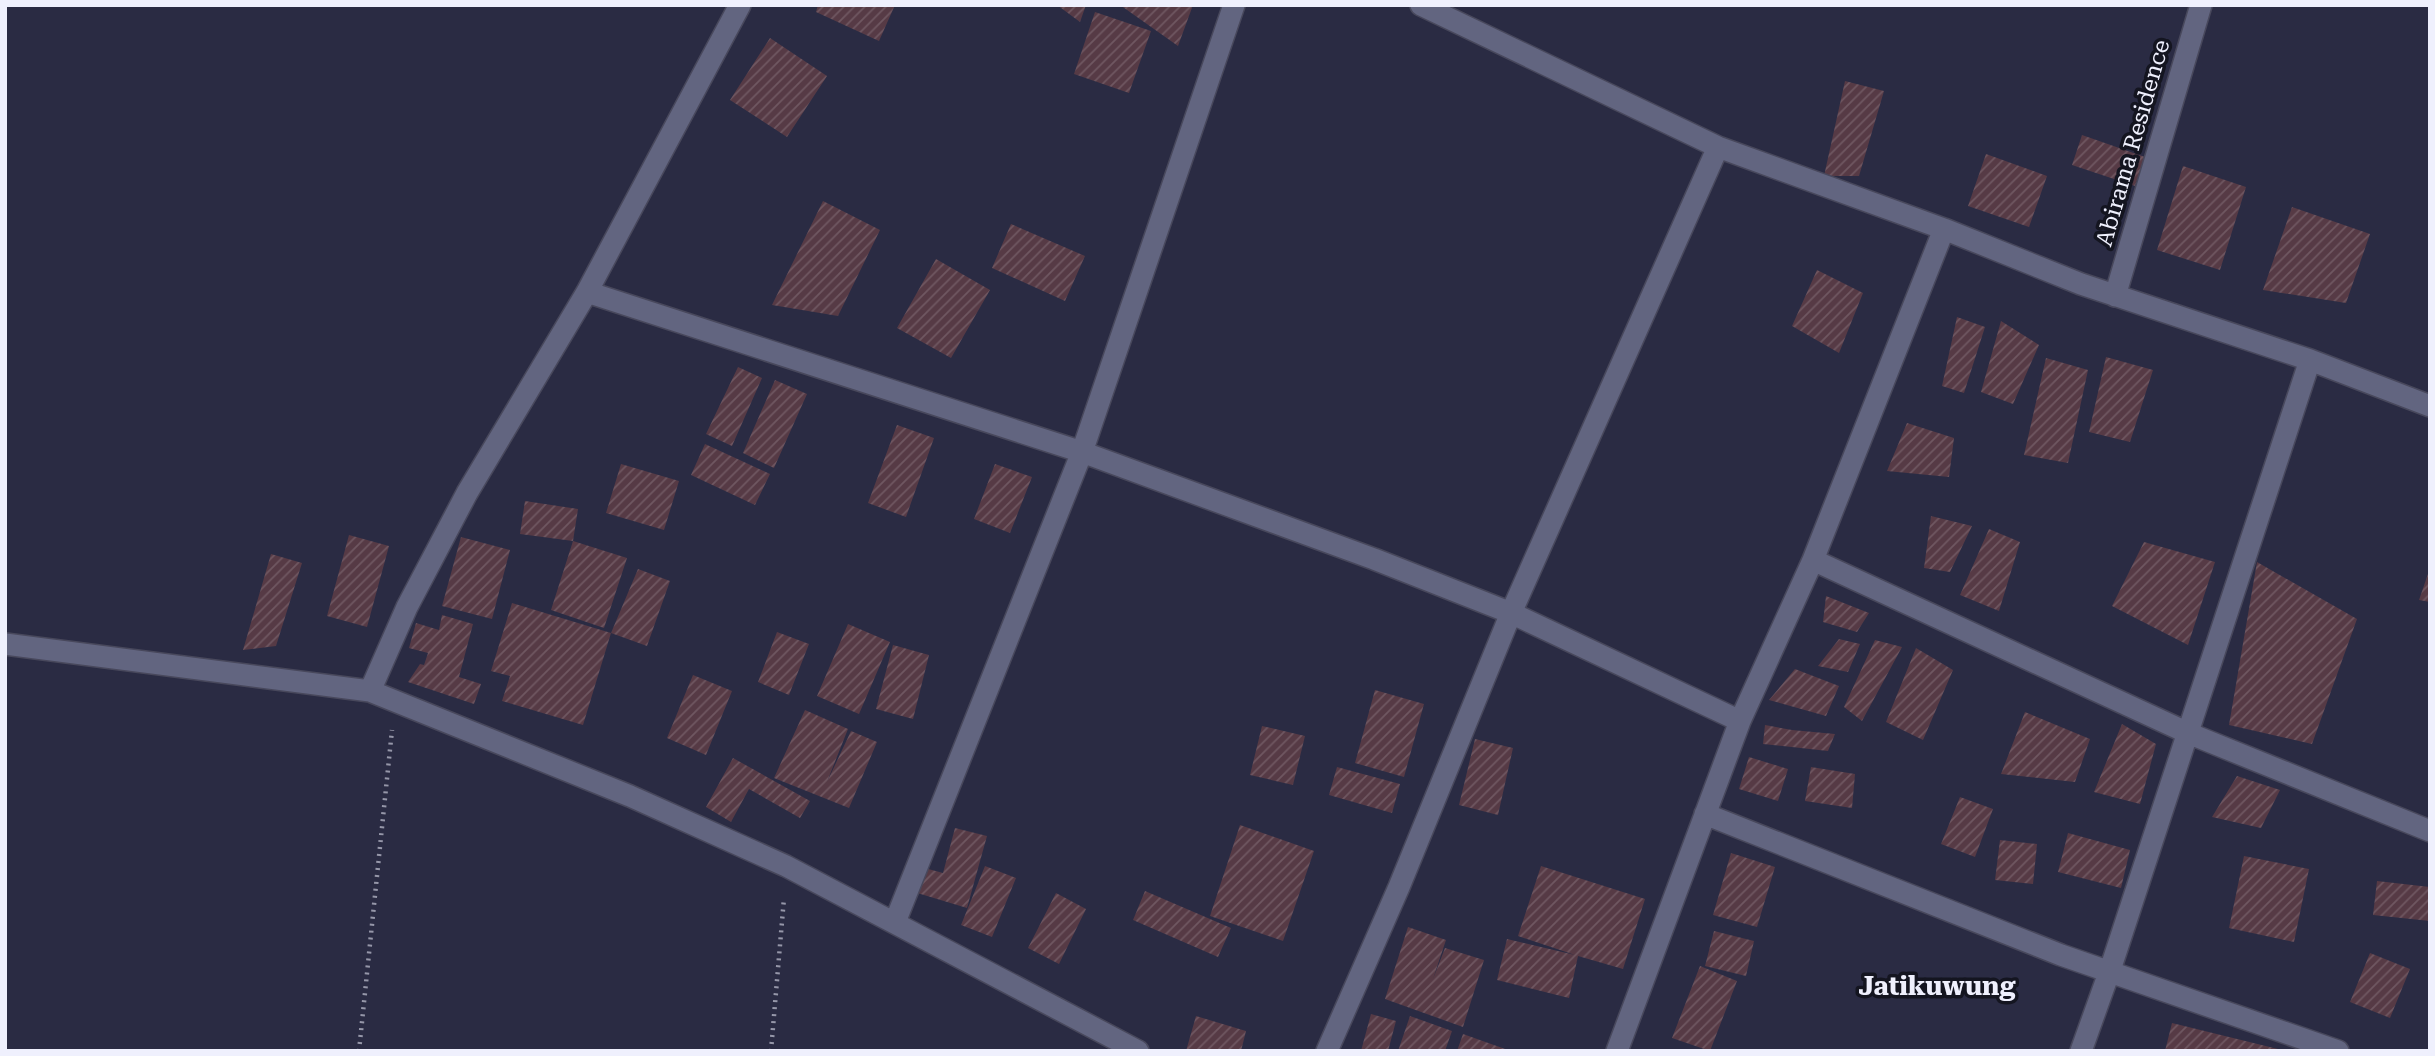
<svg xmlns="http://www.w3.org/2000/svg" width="2435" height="1056" viewBox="0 0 2435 1056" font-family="'Roboto Serif',serif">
  <defs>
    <pattern id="building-hatch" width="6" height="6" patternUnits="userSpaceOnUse" patternTransform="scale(1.75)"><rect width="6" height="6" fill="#563a45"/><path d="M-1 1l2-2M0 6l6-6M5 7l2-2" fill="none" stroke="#6f5761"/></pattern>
  </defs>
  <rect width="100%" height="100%" fill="#2a2b43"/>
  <path fill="url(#building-hatch)" d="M818 5H895L879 41 816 12Z
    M1057 5H1086L1080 22Z
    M1120 5H1193L1178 46Z
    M1095 12 1151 31 1129 93 1074 74Z
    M770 38 827 76 787 137 730 100Z
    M1845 81 1884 91 1859 176H1824Z
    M2082 135 2145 157 2135 186 2072 165Z
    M1986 154 2047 176 2029 227 1968 206Z
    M2183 166 2246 187 2220 270 2157 250Z
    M823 201 880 230 838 316 772 305Z
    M2292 207 2370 234 2346 303 2263 290Z
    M1011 224 1085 256 1065 301 992 268Z
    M936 259 990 290 951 358 897 328Z
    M1817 270 1863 293 1839 353 1792 326Z
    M1957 317 1985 327 1964 393 1942 386Z
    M2001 321 2039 345 2013 404 1981 392Z
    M2106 357 2153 370 2130 442 2089 432Z
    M2046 358 2088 370 2068 463 2024 455Z
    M738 367 762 378 732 446 706 434Z
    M775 380 807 394 774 468 743 453Z
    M1907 423 1954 438 1949 477 1887 471Z
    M897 425 934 438 906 517 868 503Z
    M705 444 770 474 755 505 691 475Z
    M621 464 679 481 664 530 606 513Z
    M995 464 1032 477 1010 533 974 519Z
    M525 501 578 509 573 541 520 534Z
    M1931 516 1972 526 1950 572 1924 568Z
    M1989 529 2020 542 1999 611 1960 595Z
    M349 535 389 546 367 627 327 616Z
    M461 537 510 550 492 619 442 606Z
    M573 541 627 558 604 628 551 610Z
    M2144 542 2215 562 2188 645 2112 606Z
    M271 554 302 563 276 646 243 650Z
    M2257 562 2357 619 2312 744 2229 725Z
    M638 569 670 581 647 646 611 633Z
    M2429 571H2430V602L2419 600Z
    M1826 596 1869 613 1857 632 1823 622Z
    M512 603 611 633 583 725 502 701 510 676 491 671Z
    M442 615 473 624 459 677 481 684 474 704 408 682 420 664 424 665 428 653 409 648 416 623 439 630Z
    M848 624 890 642 859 714 817 696Z
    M777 632 809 644 789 695 758 682Z
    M1839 639 1860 644 1848 672 1818 666Z
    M1875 640 1902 647 1862 721 1844 707Z
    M893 645 929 655 913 719 876 709Z
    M1916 648 1953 670 1923 740 1886 722Z
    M1795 669 1839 686 1826 716 1769 700Z
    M693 675 732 691 706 755 667 738Z
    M1375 690 1424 704 1404 777 1355 763Z
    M805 710 848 729 827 782 851 731 877 742 849 808 774 778Z
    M2025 712 2090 739 2075 782 2001 774Z
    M2122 724 2156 744 2140 804 2094 792Z
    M1765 725 1792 730 1835 734 1828 751 1763 744Z
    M1262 726 1305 736 1293 785 1250 775Z
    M1475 739 1513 748 1498 815 1459 805Z
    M1749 757 1788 769 1778 801 1739 789Z
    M733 758 810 801 800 818 749 789 731 822 706 807Z
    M1337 767 1400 784 1392 813 1329 795Z
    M1811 767 1855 774 1852 808 1805 801Z
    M2237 776 2280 790 2261 828 2212 817Z
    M1960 797 1993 809 1975 857 1941 844Z
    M1240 825 1314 851 1283 941 1210 916Z
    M955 828 987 836 967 908 914 892 921 867 943 873Z
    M2068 833 2130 850 2121 888 2058 872Z
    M2000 840 2037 844 2033 884 1995 880Z
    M1731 853 1775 867 1757 927 1713 915Z
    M2244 856 2309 869 2294 942 2229 928Z
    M985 866 1016 878 992 937 961 925Z
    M1541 866 1645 899 1623 969 1578 956 1569 998 1497 980 1507 939 1575 955 1518 936Z
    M2377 881 2430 887V921L2373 915Z
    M1145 891 1231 928 1218 957 1133 920Z
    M1056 893 1086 909 1059 964 1028 948Z
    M1408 927 1446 940 1433 979 1445 948 1484 960 1463 1027 1385 999Z
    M1714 931 1754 941 1746 976 1705 966Z
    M2370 953 2410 969 2390 1018 2350 1002Z
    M1700 966 1737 981 1710 1051 1672 1038Z
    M1371 1014 1396 1021 1388 1051H1361Z
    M1196 1016 1246 1031 1241 1051H1186Z
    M1410 1016 1452 1031 1445 1051H1398Z
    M2172 1023 2282 1050V1051H2165Z
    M1463 1034 1508 1050V1051H1457Z"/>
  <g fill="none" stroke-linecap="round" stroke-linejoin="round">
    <defs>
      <path id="minor" d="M1421 5 1718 147 1944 229 2081 284 2310 360 2430 406
        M1944 229 1813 560 2188 733 2430 831
        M587 292 1082 452 1374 559 1511 613 1740 721
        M2115 296 2201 5
        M5 644 370 691 630 796 786 866 1138 1051
        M370 691 407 607 467 493 587 292 740 5
        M1705 814 2061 955 2338 1051
        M895 922 1082 452 1234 5
        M1327 1051 1399 887 1511 613 1718 147
        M1617 1051 1740 721 1813 560
        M2081 1051 2110 970 2310 360"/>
    </defs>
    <use href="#minor" stroke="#48485c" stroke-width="24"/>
    <path stroke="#9697a9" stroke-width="4.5" stroke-dasharray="2 5" stroke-linecap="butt" d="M359 1051 392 730
      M771 1051 784 898"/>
    <use href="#minor" stroke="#626580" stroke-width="21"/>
  </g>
  <g text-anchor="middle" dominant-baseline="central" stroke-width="7" stroke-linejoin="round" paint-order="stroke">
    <g font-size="23" fill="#eff0fd" stroke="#141520">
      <text transform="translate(2133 143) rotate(-74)">Abirama Residence</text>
    </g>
    <g font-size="26" font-weight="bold" fill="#eff0fd" stroke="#141520">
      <text x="1937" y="986">Jatikuwung</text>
    </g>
  </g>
  <rect width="2435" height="1056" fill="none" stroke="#eff0fd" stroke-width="14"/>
</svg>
